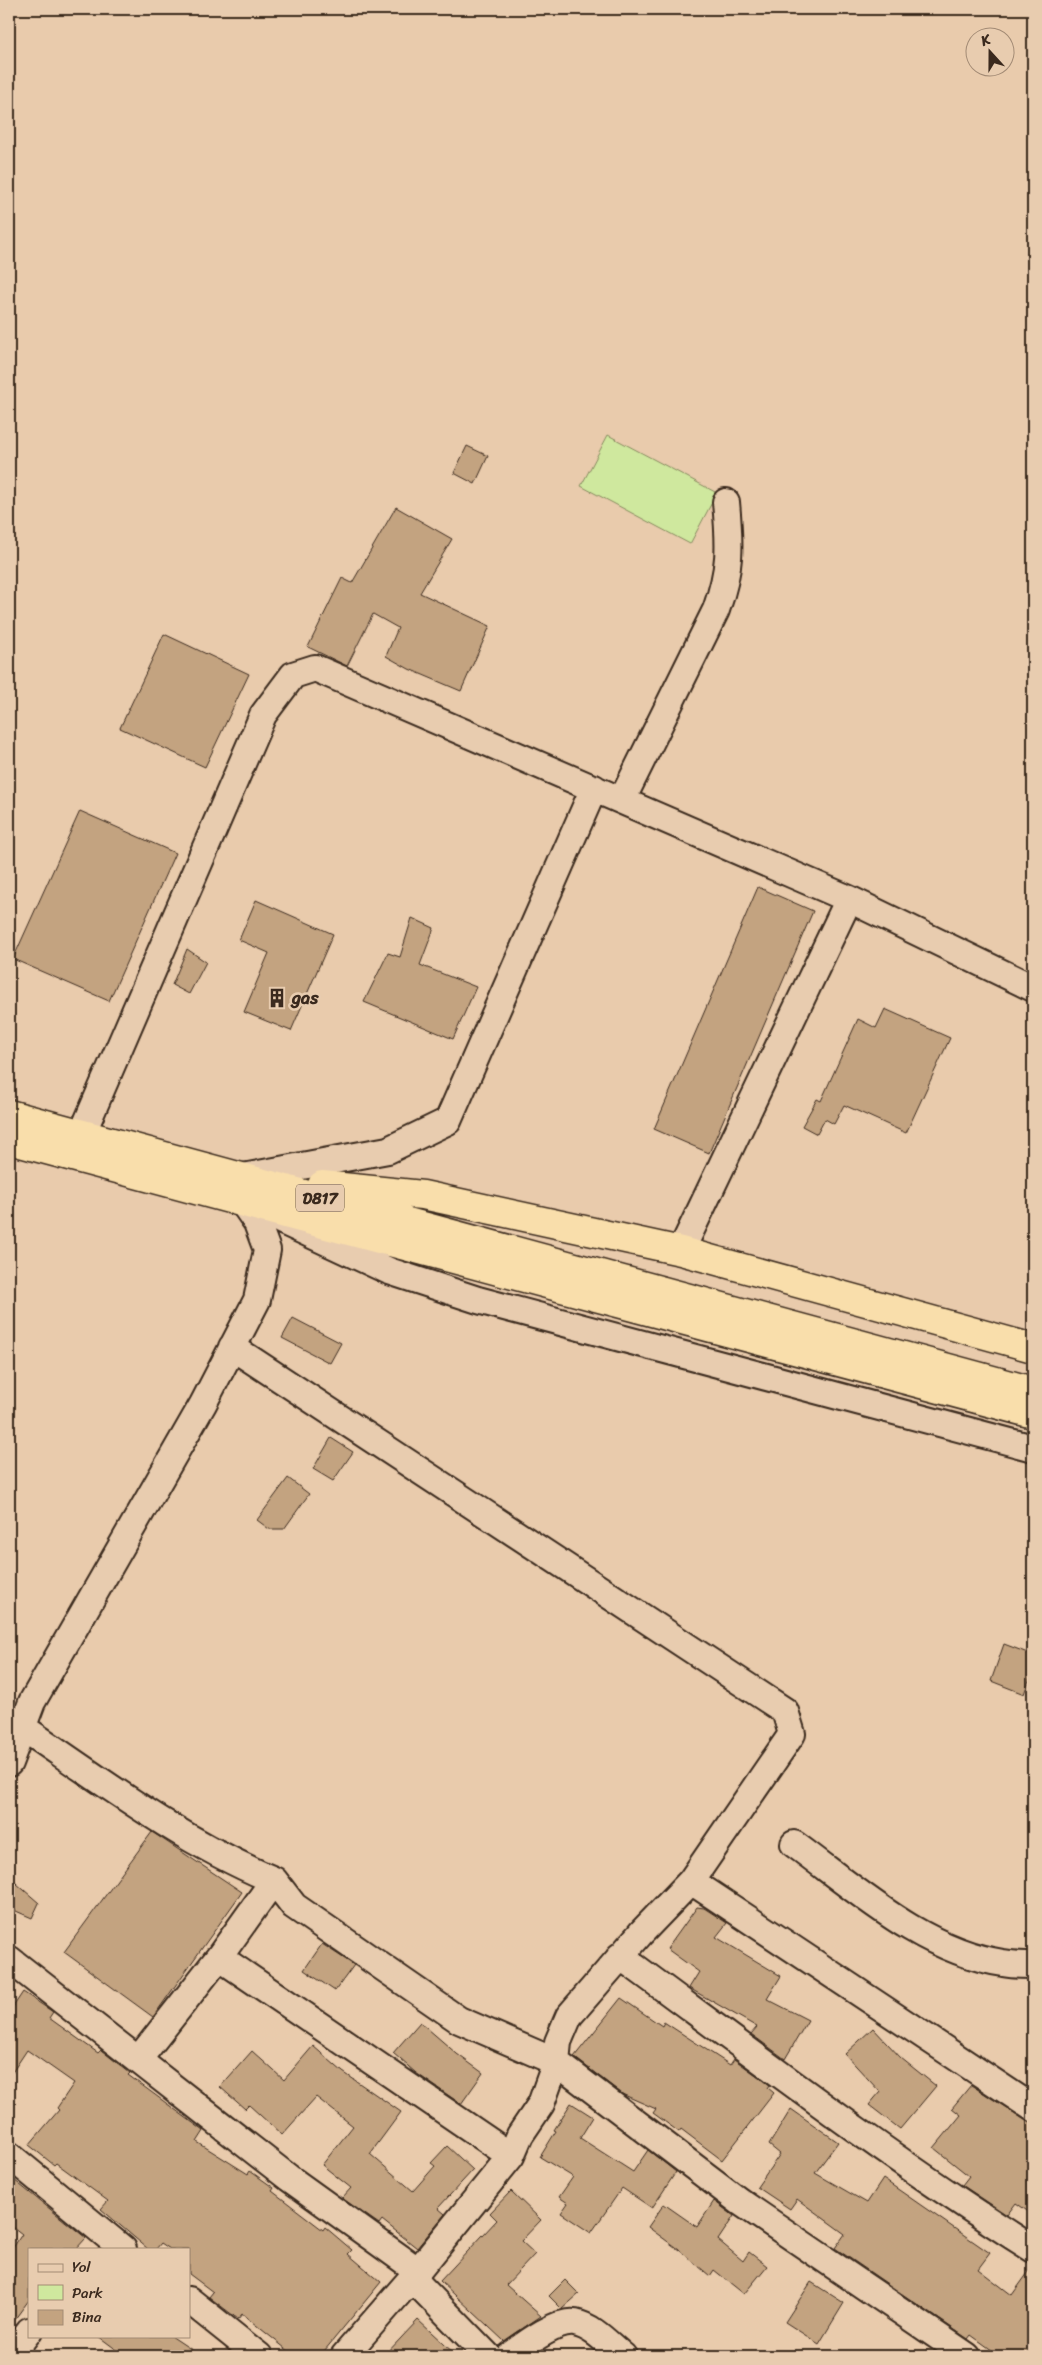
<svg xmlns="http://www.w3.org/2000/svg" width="1042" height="2365" viewBox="0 0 1042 2365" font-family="Sriracha,sans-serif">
  <rect width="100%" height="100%" fill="#e9cbac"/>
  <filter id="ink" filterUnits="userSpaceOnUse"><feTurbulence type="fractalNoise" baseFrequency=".02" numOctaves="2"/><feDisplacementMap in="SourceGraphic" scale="10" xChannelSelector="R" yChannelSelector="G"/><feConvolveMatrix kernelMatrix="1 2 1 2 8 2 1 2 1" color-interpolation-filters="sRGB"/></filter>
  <g filter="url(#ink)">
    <path fill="#cfe89e" stroke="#85895e" d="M608 435 717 493 690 544 581 486Z"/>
    <path fill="#c3a380" stroke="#3b2a1e" d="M467 446 488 456 475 484 454 473Z
      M396 507 452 539 420 593 490 626 461 691 409 669 386 656 398 628 373 614 347 666 308 647 342 578 352 583Z
      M164 634 249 674 205 767 120 728Z
      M80 811 175 853 109 1001 13 959Z
      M758 887 813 911 709 1153 654 1129Z
      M256 900 333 934 291 1031 244 1012 269 953 239 940Z
      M412 918 434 928 420 965 476 987 453 1039 364 1002 388 953 400 957Z
      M187 949 206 962 189 994 172 985Z
      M885 1009 950 1038 906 1133 844 1105 834 1124 825 1119 817 1134 802 1126 817 1099 821 1101 858 1019 876 1028Z
      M293 1318 341 1343 330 1363 282 1338Z
      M331 1438 353 1452 333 1481 313 1469Z
      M288 1478 309 1494 284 1529H269L257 1520Z
      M1004 1644 1033 1655V1669L1024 1694 991 1681Z
      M152 1832 242 1892 153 2017 64 1952Z
      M9 1877 39 1903 32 1918 9 1908Z
      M697 1907 704 1908 727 1923 716 1937 781 1976 767 1999 808 2020 785 2059 751 2034 757 2027 689 1988 699 1972 667 1949Z
      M322 1944 354 1965 335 1991 304 1970Z
      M23 1992 53 2012 49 2018 98 2053 101 2050 130 2073 128 2075 204 2131 197 2142 248 2174 250 2171 274 2188 272 2191 323 2230 325 2227 352 2250 348 2254 381 2282 320 2356H295L242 2314 238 2319 209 2297 213 2292 189 2274V2249H170L161 2243 156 2249H148L101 2209 108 2201 56 2163 54 2165 29 2145 59 2110 57 2108 74 2083 27 2050 9 2077V2013Z
      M621 1998 662 2026 664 2022 730 2065 734 2059 770 2085 768 2088 774 2093 722 2160 681 2129 679 2132 653 2113 656 2109 622 2094 574 2057Z
      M420 2022 457 2054 483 2073 461 2104 416 2073 393 2053Z
      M873 2028 901 2058 936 2086 900 2129 869 2105 880 2092 845 2054Z
      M313 2046 343 2072 401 2112 370 2154 413 2191 435 2166 431 2163 447 2146 473 2170 438 2208 445 2214 417 2248 382 2220 379 2224 342 2198 351 2188 322 2165 353 2126 316 2097 282 2135 249 2105 245 2109 220 2087 252 2051 284 2080Z
      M971 2085 1025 2120 1033 2123V2215L1016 2203 1007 2215 962 2185 969 2176 934 2148 961 2115 952 2108Z
      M571 2103 593 2117 580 2138 633 2172 648 2150 676 2172 652 2208 622 2188 591 2233 561 2213 568 2203 559 2197 573 2177 540 2157 556 2131 554 2130Z
      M791 2109 838 2142 815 2173 867 2203 883 2179 990 2253 978 2269 1012 2295 1033 2266V2356H1000L971 2335 968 2339 835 2248 845 2234 797 2199 790 2209 757 2187 780 2154 769 2145Z
      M9 2176 86 2238 76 2249H29V2300L9 2327V2254L22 2234 9 2224Z
      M511 2191 541 2220 521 2241 535 2254 506 2285 541 2316 504 2341 440 2281 497 2220 490 2213Z
      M714 2201 734 2216 718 2240 743 2261 749 2252 767 2266 744 2294 714 2270 710 2276 679 2250 648 2227 664 2204 697 2227Z
      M565 2280 579 2294 562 2309 549 2296Z
      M811 2282 844 2303 819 2344 785 2322Z
      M418 2320 457 2356H384Z
      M98 2336H171L201 2356H125Z"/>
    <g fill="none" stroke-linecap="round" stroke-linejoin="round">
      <defs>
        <path id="minor" d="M622 800 716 610C731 568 730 546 726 502
          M82 1134 263 715 293 675 315 668 849 899 1033 988
          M243 1177 388 1150 448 1121 594 788
          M282 1221 389 1271 478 1300 1033 1448
          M681 1251 849 899
          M232 1347 785 1711 792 1734 691 1881
          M22 1727C103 1782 184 1843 274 1880
          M9 1763 32 1702 203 1404 257 1300 267 1250 257 1223 243 1203
          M794 1844C857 1890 923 1951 1003 1963 1013 1965 1023 1965 1033 1965
          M620 1956C756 2056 890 2159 1033 2249
          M219 1957 511 2156
          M9 1959 289 2178 417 2270
          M138 2060 219 1957 274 1880 294 1906 459 2020 556 2062 739 2201 967 2356
          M9 2155 123 2249
          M412 2278 488 2356
          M189 2300 259 2356
          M10 2356 29 2331
          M344 2356 412 2278 511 2156 520 2135 541 2104 556 2062 558 2042 569 2016 641 1933 691 1881 1033 2108
          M509 2356C524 2345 556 2320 575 2323 594 2327 609 2345 623 2356"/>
        <path id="highway" d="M9 1114 1033 1391
          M9 1140 1033 1414
          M322 1185 423 1195 681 1251 1033 1348"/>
      </defs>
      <use href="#minor" stroke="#3b2a1e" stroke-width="30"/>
      <use href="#highway" stroke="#3b2a1e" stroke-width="31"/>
      <use href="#minor" stroke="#e8ccaf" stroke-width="26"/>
      <use href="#highway" stroke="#f9deab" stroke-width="28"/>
    </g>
  </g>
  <defs>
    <symbol id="building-bare" viewBox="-9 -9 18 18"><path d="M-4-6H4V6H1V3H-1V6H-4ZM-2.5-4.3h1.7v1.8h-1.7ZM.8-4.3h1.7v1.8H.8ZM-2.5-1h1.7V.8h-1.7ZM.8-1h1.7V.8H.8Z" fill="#3b2a1e" stroke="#e8ccaf" stroke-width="2.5" paint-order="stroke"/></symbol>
  </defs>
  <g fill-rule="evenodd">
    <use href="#building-bare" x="263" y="984" width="28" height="28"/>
  </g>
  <g text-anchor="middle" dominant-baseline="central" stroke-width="5" stroke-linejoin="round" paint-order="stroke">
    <rect fill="#e8ccaf" stroke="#6f5b4a" stroke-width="1" x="296" y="1184.5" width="48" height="27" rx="4"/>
    <g font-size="16" font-weight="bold" fill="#3b2a1e">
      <text x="320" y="1198">D817</text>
    </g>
    <g font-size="18" font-weight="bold" fill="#3b2a1e" stroke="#e8ccaf" text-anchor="start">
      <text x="292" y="998">gas</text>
    </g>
  </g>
  <rect width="1042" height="2365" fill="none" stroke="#e8ccaf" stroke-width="30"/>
  <rect x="15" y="15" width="1012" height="2335" fill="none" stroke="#3b2a1e" stroke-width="2" filter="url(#ink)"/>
  <rect x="28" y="2248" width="162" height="90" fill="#e8ccaf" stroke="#a38b75"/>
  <rect x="38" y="2264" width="25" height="8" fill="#e8ccaf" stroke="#a38b75"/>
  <text x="72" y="2272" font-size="15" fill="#3b2a1e">Yol</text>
  <rect x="38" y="2285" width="25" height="15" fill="#cfe89e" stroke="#a38b75"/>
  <text x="72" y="2298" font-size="15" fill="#3b2a1e">Park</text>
  <rect x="38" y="2310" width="25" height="15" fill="#c3a380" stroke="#a38b75"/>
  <text x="72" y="2322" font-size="15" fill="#3b2a1e">Bina</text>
  <g transform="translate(990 52) rotate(339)"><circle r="24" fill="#e8ccaf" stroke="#a38b75"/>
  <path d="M0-4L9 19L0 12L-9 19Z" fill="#3b2a1e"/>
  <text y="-8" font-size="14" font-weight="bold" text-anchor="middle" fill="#3b2a1e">K</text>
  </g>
</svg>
